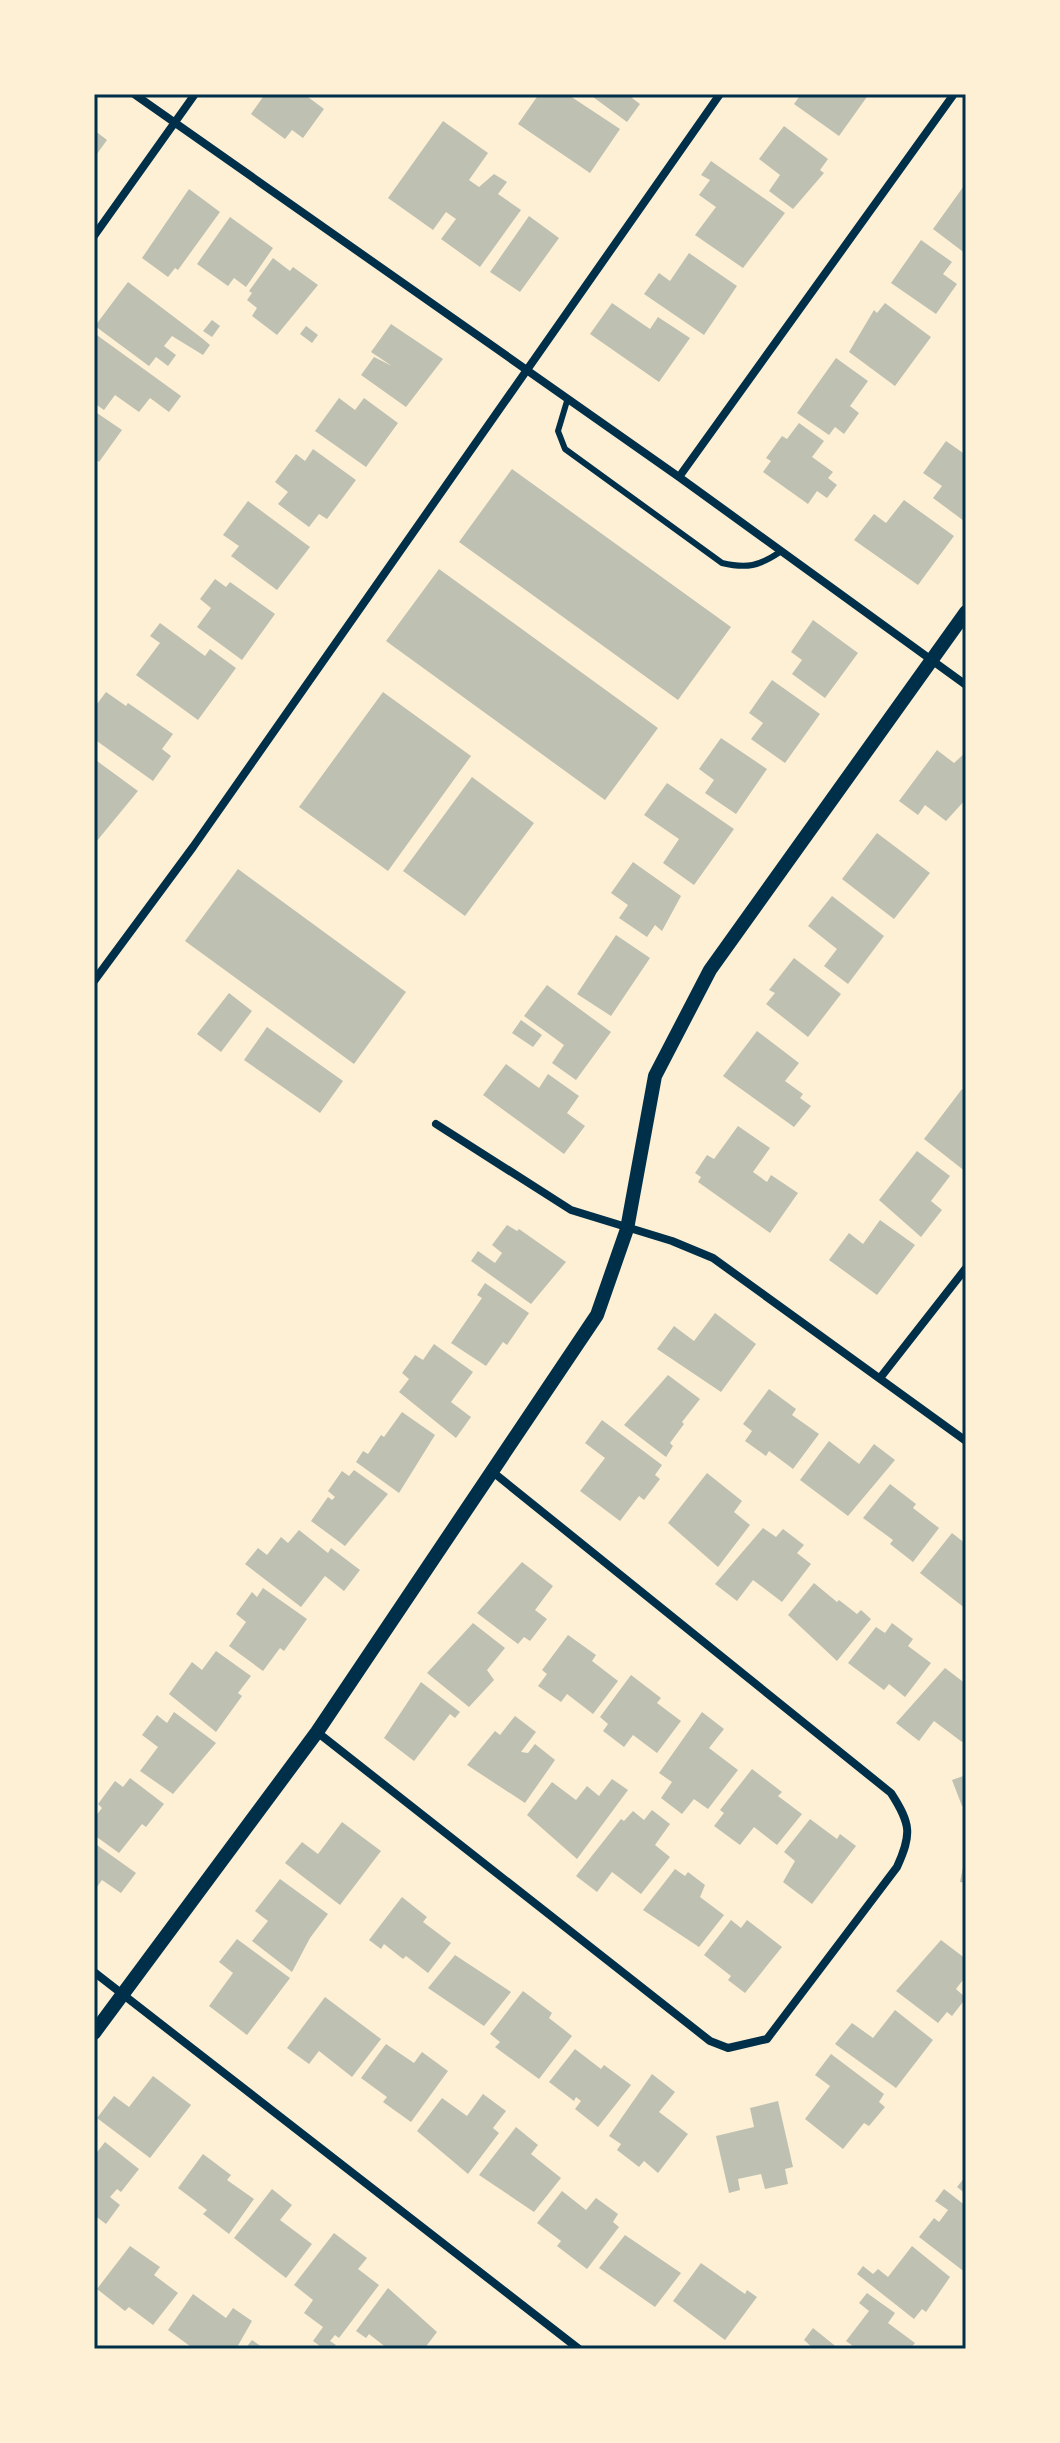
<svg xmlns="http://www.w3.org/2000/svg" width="1060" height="2443" viewBox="0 0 1060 2443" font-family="Cabin,sans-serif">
  <rect width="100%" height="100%" fill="#fdf0d5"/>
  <path fill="#bec0b2" d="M265 94H304L324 109 303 138 292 130 285 139 251 114Z
    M539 94H567L620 129 590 173 518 124Z
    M589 94H635L632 98 640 104 627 122Z
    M801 94H869L839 136 794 104Z
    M443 121 488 153 469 180 479 187 494 174 507 182 498 194 521 210 480 267 441 239 456 219 446 212 433 230 388 198Z
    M784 126 828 159 820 170 824 173 793 209 769 191 780 175 759 159Z
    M94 130 107 140 94 158Z
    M711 161 785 213 743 268 695 235 716 207 699 195 710 180 701 175Z
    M966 183V254L933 229Z
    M189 189 220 212 178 270 175 268 168 277 142 258Z
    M529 216 559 238 520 292 490 272Z
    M230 217 273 248 246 287 234 278 228 286 197 264Z
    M921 240 952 262 943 274 957 284 936 314 891 283Z
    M689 253 737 286 704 335 644 294 659 273 670 281Z
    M273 258 290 271 293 267 318 285 277 335 252 316 257 308 247 300 252 293 249 291Z
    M128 282 203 339 210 345 203 355 172 336 164 346 176 355 168 366 156 357 149 366 95 326Z
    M612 303 650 329 658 317 690 338 659 382 590 334Z
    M885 303 931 337 895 386 849 352 874 310 877 313Z
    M212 320 220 326 212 337 203 331Z
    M391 324 443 359 406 407 361 375 374 357 392 366 371 352Z
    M306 326 318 335 312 343 300 334Z
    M94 333 181 396 169 412 150 398 139 412 115 395 104 410 94 403Z
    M836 358 868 381 850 406 859 413 844 434 835 427 829 435 797 413Z
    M339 398 355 410 364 398 398 423 366 467 315 431Z
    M94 411 122 430 99 462 94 458Z
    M799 423 824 441 812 457 833 472 828 478 837 485 827 498 817 491 808 504 763 472 771 461 766 458 782 436 787 439Z
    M946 441 966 455 964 521 933 498 942 486 923 473Z
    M313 449 356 480 327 519 319 514 309 527 278 504 288 492 275 482 296 454 305 461Z
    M512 469 731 627 678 700 459 542Z
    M904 500 954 536 918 585 854 540 874 514 886 523Z
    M248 501 310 547 277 590 231 556 239 546 223 535Z
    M439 569 658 728 605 800 386 641Z
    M215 579 226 587 230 582 275 614 242 660 197 627 211 608 200 599Z
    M813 620 858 653 825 698 792 674 802 660 791 652Z
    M160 623 205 656 210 649 236 668 198 720 136 675 160 643 150 636Z
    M772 680 820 714 785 763 751 739 763 723 749 713Z
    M106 692 126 706 128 703 173 734 162 749 171 756 153 781 94 739V708Z
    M383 692 471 756 388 871 299 807Z
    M721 738 767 769 736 814 705 793 714 780 699 769Z
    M937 750 954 763 966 752V799L946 821 925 805 918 815 899 801Z
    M97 761 138 791 96 842 94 765Z
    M472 777 534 823 465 916 403 871Z
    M667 783 734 829 694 885 663 863 679 839 644 815Z
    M877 833 930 873 894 919 842 879Z
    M633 862 681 896 662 931 655 925 647 937 619 918 628 905 611 893Z
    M238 869 406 992 354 1064 185 941Z
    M832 896 884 936 848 984 824 966 837 949 808 926Z
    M616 935 650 958 611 1016 577 994Z
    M794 958 841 994 808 1037 766 1004 775 993 769 990Z
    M547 985 611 1032 576 1080 552 1063 564 1045 524 1016Z
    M229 993 252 1011 221 1052 197 1034Z
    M521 1020 542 1035 533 1047 512 1033Z
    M267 1027 343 1081 320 1113 244 1060Z
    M757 1031 799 1063 785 1081 803 1094 800 1098 811 1106 794 1127 723 1076Z
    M506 1064 539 1088 548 1074 579 1096 567 1113 585 1126 564 1154 483 1095Z
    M962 1089 966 1092V1172L924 1139Z
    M738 1126 770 1148 753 1172 767 1182 771 1175 798 1193 770 1233 698 1182 701 1177 695 1173 707 1155 714 1159Z
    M917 1151 950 1176 931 1201 942 1210 921 1237 879 1200Z
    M880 1220 915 1245 877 1295 829 1260 849 1233 863 1244Z
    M507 1225 517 1231 519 1229 566 1262 531 1304 471 1261 478 1251 495 1263 502 1253 492 1245Z
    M485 1283 529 1313 507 1345 503 1342 486 1366 451 1343 482 1298 477 1295Z
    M715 1313 756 1344 721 1392 657 1349 674 1326 694 1341Z
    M434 1344 473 1372 451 1402 471 1417 456 1438 399 1392 409 1379 402 1373 415 1355 423 1360Z
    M668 1375 700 1399 682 1422 684 1424 670 1443 673 1446 666 1457 624 1425Z
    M769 1389 796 1409 792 1415 819 1434 793 1469 769 1451 766 1456 745 1441 752 1431 743 1424Z
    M402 1412 435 1435 399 1493 356 1462 363 1451 368 1454 381 1435 384 1437Z
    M602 1420 662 1465 655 1475 660 1479 644 1500 639 1496 620 1521 580 1491 605 1458 585 1443Z
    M829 1441 859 1464 874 1444 895 1460 848 1516 800 1480Z
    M354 1470 388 1494 345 1546 311 1521 328 1497 332 1500 335 1497 328 1491 342 1471 349 1476Z
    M707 1473 742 1501 734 1512 750 1525 718 1567 668 1523Z
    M890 1484 916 1504 913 1508 939 1528 913 1562 890 1544 893 1540 863 1518Z
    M763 1528 776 1537 783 1529 804 1545 797 1553 811 1564 782 1602 753 1580 737 1601 715 1584Z
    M299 1530 328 1553 331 1548 360 1570 344 1591 325 1576 301 1607 245 1564 258 1548 267 1555 281 1537 288 1543Z
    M952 1533 966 1544V1609L920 1573Z
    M522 1562 553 1586 535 1610 547 1619 530 1641 524 1637 518 1644 477 1613Z
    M814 1583 837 1602 839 1600 857 1614 861 1610 871 1619 837 1661 788 1615Z
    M263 1588 307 1619 284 1651 280 1648 263 1671 229 1646 246 1622 236 1614 252 1592 257 1597Z
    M473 1623 505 1648 487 1670 494 1680 469 1707 427 1673Z
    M892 1623 913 1639 908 1646 931 1663 905 1697 889 1684 884 1690 848 1663 876 1627 885 1633Z
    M568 1635 596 1655 592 1661 618 1681 593 1714 567 1694 561 1702 538 1686 547 1674 542 1670Z
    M216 1651 251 1676 238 1693 242 1696 216 1732 169 1694 192 1662 202 1670Z
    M945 1668 966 1684V1737L962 1742 934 1721 919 1741 896 1723Z
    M631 1675 661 1698 657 1703 681 1721 657 1753 633 1735 624 1747 603 1731 608 1724 600 1717Z
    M421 1682 460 1712 455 1718 450 1714 414 1761 384 1738Z
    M174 1712 216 1743 173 1794 140 1771 158 1747 142 1735 157 1715 167 1723Z
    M702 1712 724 1729 709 1748 738 1770 708 1809 694 1799 682 1814 661 1798 672 1782 659 1773Z
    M515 1716 536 1732 521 1752 528 1753 535 1744 555 1760 525 1803 467 1765 495 1731 500 1735Z
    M752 1769 782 1792 778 1796 802 1814 777 1845 754 1827 740 1845 714 1826 724 1813 720 1810Z
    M966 1775V1805L962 1806 952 1780Z
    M130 1778 164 1804 146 1827 142 1824 119 1853 94 1835V1818L102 1808 98 1804 115 1781 123 1787Z
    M612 1779 628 1790 577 1859 527 1815 552 1782 576 1800 587 1786 599 1796Z
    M652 1810 670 1824 655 1845 670 1857 641 1894 612 1872 597 1892 576 1876 621 1819 624 1821 633 1811 644 1820Z
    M810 1819 837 1839 840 1834 856 1846 812 1904 783 1882 795 1861 784 1852Z
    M342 1822 381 1851 340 1905 285 1863 302 1842 318 1854Z
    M94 1843 136 1873 121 1893 102 1880 94 1891Z
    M965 1857H966V1883L960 1882Z
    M675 1869 685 1876 688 1872 705 1885 700 1897 724 1915 699 1947 643 1910Z
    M280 1879 328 1914 310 1938 292 1972 252 1941 268 1921 255 1911Z
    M402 1897 427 1917 423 1922 451 1943 428 1973 406 1956 403 1959 384 1944 381 1949 369 1940Z
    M731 1920 741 1928 747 1920 782 1947 745 1993 728 1980 731 1976 704 1955Z
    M237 1939 290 1978 247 2035 209 2006 233 1973 219 1962Z
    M941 1940 966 1959V1976L956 1989 966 1998 952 2016 947 2012 938 2023 896 1991Z
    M455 1955 511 1992 484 2026 428 1988Z
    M523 1991 552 2013 549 2018 572 2036 539 2079 495 2047 500 2042 490 2034Z
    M325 1997 381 2039 352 2077 319 2051 309 2064 287 2048Z
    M895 2010 933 2040 896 2088 835 2044 852 2023 873 2038Z
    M386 2044 414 2063 422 2052 448 2071 411 2122 383 2102 387 2097 361 2078Z
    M575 2049 601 2069 604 2065 631 2085 598 2127 575 2109 581 2101 576 2097 574 2101 549 2082Z
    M831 2054 884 2094 879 2102 885 2107 869 2126 864 2123 843 2149 805 2119 830 2086 815 2075Z
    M652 2074 675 2092 659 2112 688 2134 658 2173 644 2161 639 2167 617 2150 621 2144 609 2136Z
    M153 2076 191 2105 150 2158 97 2118 114 2096 129 2107Z
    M483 2094 506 2111 493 2128 499 2133 468 2174 417 2131 442 2098 467 2116Z
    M778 2101 793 2167 785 2169 788 2184 765 2189 761 2174 738 2179 740 2190 729 2193 716 2136 754 2127 750 2108Z
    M516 2127 538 2145 531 2154 561 2178 534 2212 479 2175Z
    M105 2142 139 2169 121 2192 117 2189 110 2197 120 2205 106 2224 94 2215V2156Z
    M203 2154 231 2175 227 2180 254 2199 229 2234 203 2214 207 2210 178 2188Z
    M966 2176V2194L957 2187Z
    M272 2189 292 2205 280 2220 312 2244 286 2278 234 2238Z
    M944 2189 966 2206V2273L919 2237 934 2218 939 2222 948 2210 935 2201Z
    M562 2191 586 2210 596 2198 618 2214 613 2222 619 2227 587 2269 557 2246 561 2241 537 2223Z
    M334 2233 367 2258 358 2269 379 2285 339 2338 335 2335 330 2341 336 2345 332 2349H324L313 2341 323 2327 304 2313 313 2300 294 2285Z
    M625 2235 681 2273 655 2307 599 2268Z
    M130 2246 160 2267 154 2275 178 2293 153 2325 129 2307 125 2311 97 2289Z
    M912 2246 950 2277 926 2312 922 2309 914 2319 857 2274 863 2266 873 2274 878 2269 888 2277Z
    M701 2263 745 2294 747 2290 757 2297 725 2340 673 2301Z
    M388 2288 437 2332 424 2349H388L369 2334 366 2338 356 2331Z
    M867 2293 895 2313 888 2323 915 2343 910 2349H857L846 2341 869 2311 859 2303Z
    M193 2294 226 2318 233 2308 252 2321 236 2349H194L168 2330Z
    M813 2328 839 2349H814L804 2340Z
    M252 2340 265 2349H245Z"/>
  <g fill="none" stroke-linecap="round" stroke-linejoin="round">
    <path stroke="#003049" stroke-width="6" d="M567 401 558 431 565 449 722 563C747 569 759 566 780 552"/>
    <path stroke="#003049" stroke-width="8" d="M134 94 679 477 966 685
      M94 236 195 94
      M679 477 954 94
      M94 981 193 847 720 94
      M436 1124 571 1210 672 1241 713 1258 966 1441
      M880 1378 966 1268
      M317 1732 710 2041 728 2048 767 2039 897 1867C912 1834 911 1824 891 1793L494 1473
      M94 1972 579 2349"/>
    <path stroke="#003049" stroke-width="14" d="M94 2033 317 1732 597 1315 627 1229 655 1076 710 970 966 612"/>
  </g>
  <rect width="1060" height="2443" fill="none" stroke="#fdf0d5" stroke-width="192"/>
  <rect x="96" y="96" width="868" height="2251" fill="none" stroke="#003049" stroke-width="3"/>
</svg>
